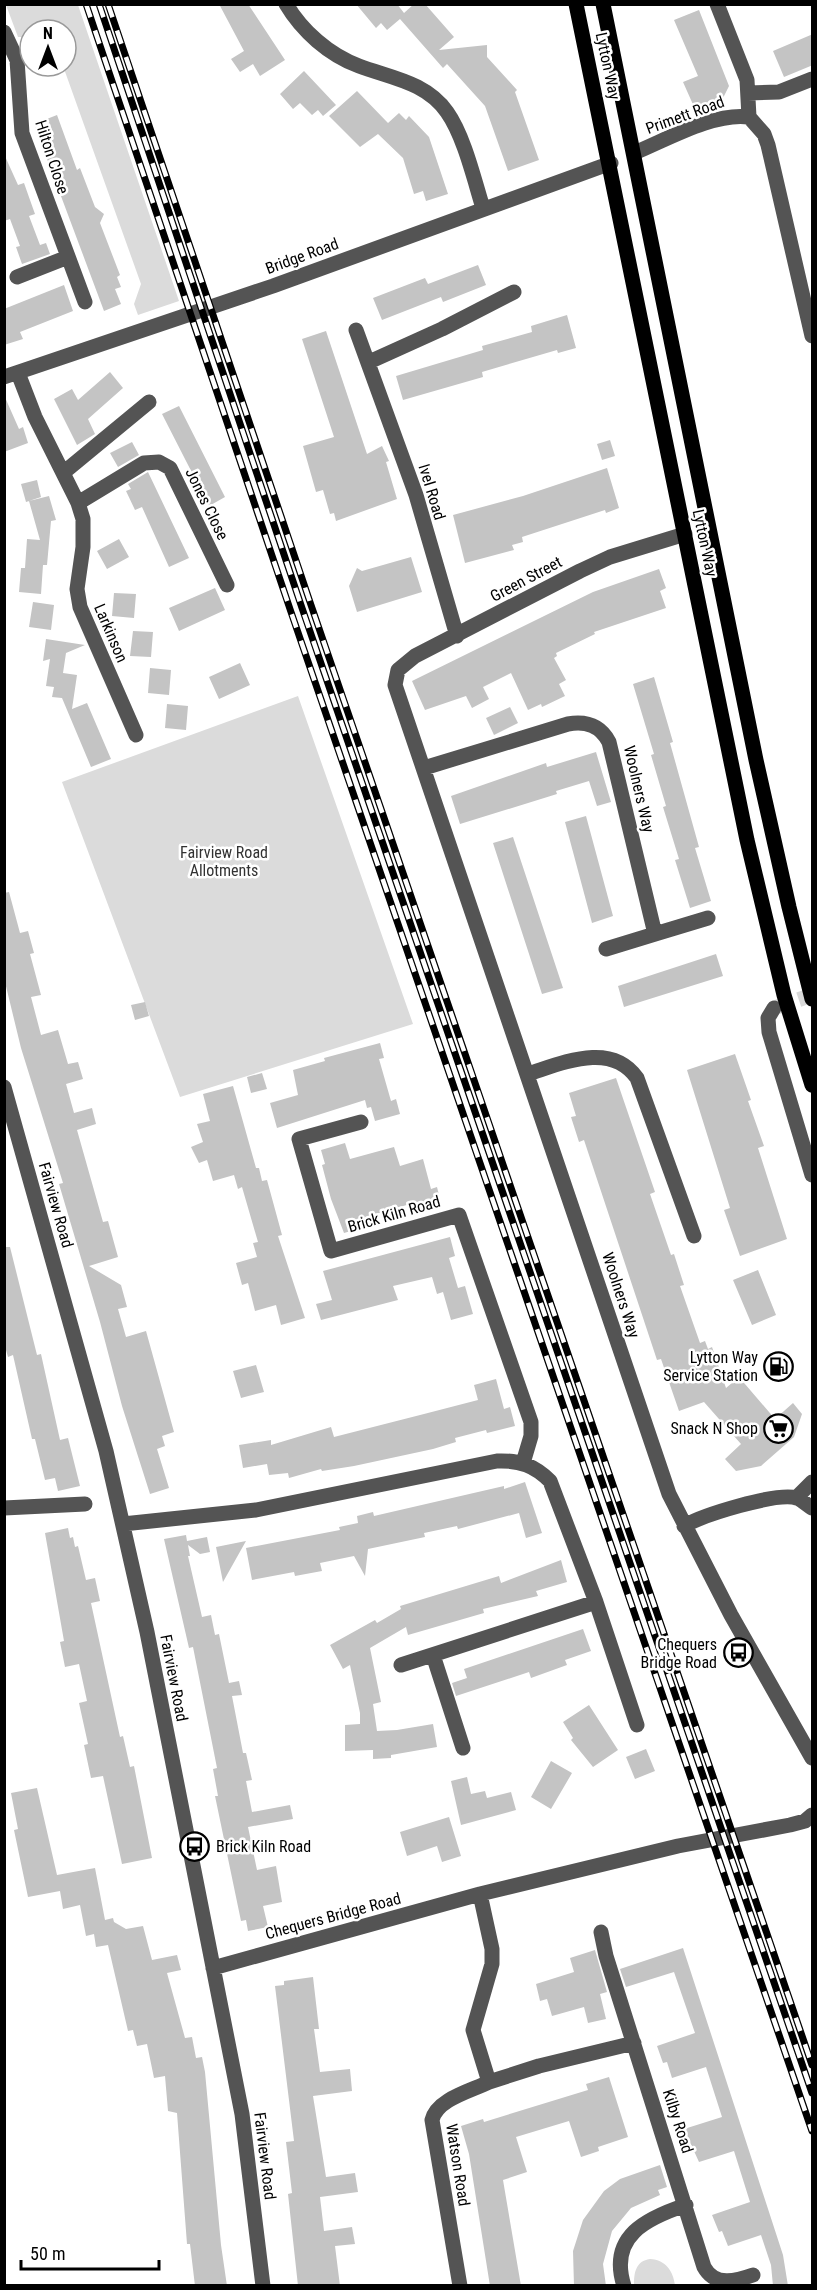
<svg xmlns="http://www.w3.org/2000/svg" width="817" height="2290" viewBox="0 0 817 2290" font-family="'Roboto Condensed',sans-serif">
  <rect width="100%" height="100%" fill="#fff"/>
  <path fill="#dbdbdb" d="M6 5H78L179 301 138 315 134 304 141 284 63 66H66V30H30V37H18Z
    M298 696 413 1024 180 1097 62 782Z
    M650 2259C666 2260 673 2271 675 2285H634C634 2272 636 2261 650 2259Z"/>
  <path fill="#c4c4c4" d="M219 4H248L285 60 260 76 253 64 240 72 231 59 244 51Z
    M356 4H397L404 13 414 4H425L454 37 439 50 487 45V57L517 90 515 92 539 160 508 171 485 106 447 64 443 68 400 19 387 30 381 23 376 28Z
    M699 10 729 86 723 98 695 109 683 82 698 76 674 20Z
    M813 34V65L784 77 773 51Z
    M304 71 336 105 323 116 318 110 312 115 300 103 293 109 280 94Z
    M357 91 388 123 399 113 406 120 409 116 429 137 448 194 426 201 423 191 414 194 403 158 378 134 360 147 329 116Z
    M57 115 77 170 80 168 95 207 104 214 100 223 120 275 117 277 121 287 115 289 121 304 104 311 34 124Z
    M4 154 18 185 24 183 30 200 35 214 29 216 40 245 46 243 50 254 22 264 16 247 20 246 10 219 4 221Z
    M478 265 486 285 443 302 441 297 382 320 373 298 425 278 428 284Z
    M64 285 73 311 20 332 23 339 4 345V309Z
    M567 315 576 348 558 353 557 350 482 372 483 377 403 400 396 376 483 350 482 346 532 332 531 326Z
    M326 331 367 454 382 446 389 461 386 462 397 499 336 521 334 513 330 514 323 490 316 492 303 446 334 437 302 339Z
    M110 372 123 388 88 419 95 434 77 445 54 399 72 389 78 400Z
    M4 395 19 429 23 427 28 443 4 452Z
    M179 406 225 497 209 506 162 414Z
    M610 440 615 456 602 460 597 444Z
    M132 442 139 455 118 467 110 453Z
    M607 468 619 508 606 513 605 510 522 537 523 542 512 545 514 550 465 563 453 515 523 496Z
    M148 472 189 558 169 567 142 507 135 510 126 491 131 489 128 484Z
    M37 480 41 497 26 502 21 484Z
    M49 496 56 520 51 521 47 565H43L41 594 19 592 21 568H25L27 539 40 540 29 501Z
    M119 539 129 557 107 569 97 551Z
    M411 557 422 592 357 612 349 586 357 568 362 571Z
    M659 569 666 588 660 591 666 608 594 632 595 634 556 653 557 656 554 658 566 680 559 684 565 696 542 707 541 704 528 710 511 673 483 687 489 699 472 708 466 696 425 710 412 681 593 592Z
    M215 588 225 610 179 631 169 608Z
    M114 593 136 594 134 618 112 616Z
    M33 602 54 605 51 630 29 627Z
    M133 631 153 632 151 657 130 656Z
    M46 639 85 645 66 653 63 673 77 675 72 709 87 703 111 759 91 767 62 698 52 697 54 687 46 686 50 659 43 661Z
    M240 663 250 685 219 699 209 677Z
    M150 668 171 670 169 695 148 693Z
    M654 677 673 742 670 743 699 847 695 848 711 901 690 908 675 860 679 859 663 807 666 806 651 755 654 754 633 684Z
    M167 704 188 706 186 730 165 728Z
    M510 707 518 723 494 735 486 718Z
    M596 752 611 802 597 806 589 781 556 791 557 794 460 824 451 796 546 763 547 767Z
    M586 816 613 916 592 923 565 822Z
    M513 837 563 988 542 994 493 843Z
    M9 892 20 933 28 931 34 953 30 954 41 995 31 997 41 1035 58 1030 68 1064 78 1062 83 1079 66 1084 74 1113 92 1108 96 1124 77 1130 103 1222 108 1221 118 1257 89 1266 121 1285 127 1307 118 1309 126 1337 146 1331 174 1432 162 1436 165 1446 157 1449 169 1488 150 1494 122 1406 100 1322 59 1184 63 1183 21 1048 4 978V893Z
    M716 954 723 976 624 1007 618 986Z
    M145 1002 149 1016 135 1020 131 1005Z
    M380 1043 384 1058 379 1059 391 1101 396 1099 400 1114 375 1121 371 1107 367 1108 365 1100 277 1128 270 1103 298 1095 293 1070 325 1061 324 1058Z
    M735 1054 751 1100 748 1101 764 1146 758 1148 787 1239 740 1256 724 1210 730 1208 687 1070Z
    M262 1073 267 1089 251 1093 247 1077Z
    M616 1078 655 1192 650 1194 671 1255 674 1254 684 1285 680 1286 700 1343 705 1341 708 1349 712 1347 726 1388 739 1377 775 1419 793 1403 802 1414 794 1437 761 1466 736 1471 725 1459 741 1444 704 1402 679 1411 661 1359 657 1360 584 1140 579 1142 571 1117 576 1116 569 1093Z
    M233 1086 256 1168H259L262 1181 267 1180 282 1235 278 1236 305 1318 281 1325 276 1305 255 1311 248 1283 242 1285 236 1263 257 1257 253 1243 258 1242 242 1187 238 1189 234 1175 213 1181 207 1160 199 1163 191 1147 203 1142 197 1124 210 1121 203 1094Z
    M345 1143 350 1159 394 1147 400 1166 423 1159 431 1189 437 1187 442 1207 413 1215 410 1204 366 1217 368 1226 344 1233 331 1199 322 1165 325 1164 321 1150Z
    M450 1237 455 1256 449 1258 458 1288 465 1286 473 1314 451 1320 443 1292 437 1294 432 1277 393 1286 398 1300 321 1320 316 1304 332 1300 323 1271Z
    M4 1247H10L37 1355 41 1354 60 1440 68 1438 80 1486 58 1491 55 1478 45 1480 35 1439H32L13 1355 8 1357 4 1343Z
    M758 1270 776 1315 752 1325 733 1280Z
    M256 1365 264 1392 241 1398 233 1371Z
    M496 1379 504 1409 510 1407 515 1426 487 1433 486 1430 455 1438 456 1442 433 1449 354 1466 322 1471 321 1469 289 1478 288 1473 269 1475 267 1464 243 1468 239 1445 271 1440V1445L331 1427 334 1437 424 1414 478 1400 474 1385Z
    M525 1482 542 1533 526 1538 519 1513 458 1529 457 1526 424 1533 425 1537 368 1549 365 1576 354 1556 320 1563 322 1571 295 1576 294 1572 252 1580 246 1548 340 1530 339 1527 358 1523 357 1516 373 1512 374 1516 504 1486V1489Z
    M68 1528 70 1538 73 1537 75 1547 78 1546 86 1580 95 1578 100 1601 91 1603 120 1737 123 1736 130 1767 134 1766 152 1858 122 1864 103 1776 91 1778 84 1745 88 1744 79 1703 87 1701 79 1664 65 1667 60 1642 64 1641 45 1533Z
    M186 1535 187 1541 207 1537 210 1552 200 1554 188 1545 190 1556H188L202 1617 211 1615 215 1635 219 1634 229 1683 239 1681 242 1695 232 1696 243 1753H246L252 1780 246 1781 252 1812 290 1805 293 1819 248 1827 257 1870 276 1866 282 1902 263 1906 268 1927 248 1931 246 1920 241 1921 215 1796H218L213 1769 217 1768 193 1647 189 1648 164 1539Z
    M246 1541 223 1582 216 1547Z
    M561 1560 567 1582 536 1591 538 1596 483 1609 484 1613 408 1635 406 1627 370 1648 381 1702 373 1704 377 1731 397 1730 433 1724 437 1747 391 1755V1758L373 1759V1750L345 1751V1725L360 1724V1713L350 1665 343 1669 330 1645 375 1620 377 1623 401 1609 400 1606 499 1576 501 1583Z
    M583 1629 591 1651 565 1660 567 1665 531 1678 529 1672 456 1696 452 1683 467 1678 464 1669Z
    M589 1705 618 1750 593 1767 571 1740 573 1738 563 1722Z
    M646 1749 655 1771 635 1779 626 1757Z
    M551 1761 572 1773 551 1809 531 1797Z
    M467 1777 471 1794 485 1791 487 1798 511 1792 516 1810 461 1825 451 1781Z
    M37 1788 57 1875 95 1868 105 1920 113 1918 114 1922 126 1929 143 1926 152 1960 177 1955 181 1970 167 1973 185 2038 192 2037 196 2058 202 2057 205 2072 221 2245 227 2286H195L190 2244H187L177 2113 168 2111 165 2076 154 2078 147 2044 137 2046 133 2030 128 2031 108 1945 96 1947 94 1934 86 1936 80 1905 63 1909 60 1891 28 1897 14 1830 18 1829 11 1793Z
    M449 1817 461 1856 442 1862 437 1846 407 1856 400 1832Z
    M683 1948 783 2255 788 2286H773L771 2265 761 2235 728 2246 722 2231 719 2232 712 2215 750 2202 734 2151 699 2162 684 2129 722 2117 706 2067 672 2078 667 2062 663 2063 657 2046 695 2033 674 1972 626 1987 620 1969Z
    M595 1950 607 1992 600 1994 606 2019 588 2023 584 2007 552 2016 547 1999 540 2001 536 1984 574 1972 570 1958Z
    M313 1977 319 2029H314L320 2072 350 2069 352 2091 313 2096 326 2177 355 2173 358 2192 320 2197 324 2231 352 2227 355 2244 335 2246 340 2286H298L288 2194 292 2193 286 2142 294 2141 275 1986 284 1985V1981Z
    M609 2077 628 2137 598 2147 599 2151 581 2157 569 2121 516 2137 527 2172 503 2180 521 2286H490L469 2154 461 2126 483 2119 484 2122 588 2090 586 2084Z
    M660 2165 667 2187 658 2190 660 2195 631 2208 612 2231 603 2264 606 2286H574L573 2251 583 2220 604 2191 620 2179Z"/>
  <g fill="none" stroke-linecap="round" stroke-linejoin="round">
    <path stroke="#d9d9d9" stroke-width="15" stroke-dasharray="15 8" stroke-linecap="butt" d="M777 1007 812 995"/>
    <path stroke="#545454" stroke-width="15" d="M286 4C302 31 329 55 359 66 391 78 426 82 447 112 464 136 474 179 483 208
      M717 4 747 80 749 117 764 134 768 145 812 336
      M4 32 17 60 22 133 85 302
      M748 93 779 92 812 79
      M634 153C666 140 714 112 749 117
      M17 277 68 257
      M356 330 416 495 457 636
      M369 362 442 329 514 292
      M18 373 35 417 78 503 83 519V547L77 589 80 607 136 735
      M4 377 273 286 611 163
      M63 473 149 402
      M78 503 144 463 159 462 170 468 227 585
      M685 534 610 557 580 571 415 656 398 670 395 685 669 1494 731 1615 812 1758
      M424 768 568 724C586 721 600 725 609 742L655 934 708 918
      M606 949 655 934
      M774 1008 768 1018 769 1032 812 1175
      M528 1074C563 1063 611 1041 637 1078L694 1236
      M4 1087 106 1451 147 1632 242 2114 263 2286
      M361 1122 299 1139 331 1251 459 1215 531 1422V1436L523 1463
      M796 1498 812 1482
      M4 1508 85 1504
      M123 1524 256 1510 497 1461C520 1460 535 1466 550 1481L596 1602 401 1665
      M684 1526C703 1515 776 1492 797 1498 802 1500 807 1505 812 1508
      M596 1602 637 1725
      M433 1655 463 1748
      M480 1894 492 1949V1964L473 2030 489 2082 539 2066 634 2043
      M601 1932 606 1956 704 2267C715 2287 736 2281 753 2275
      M213 1968 480 1894 678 1846 790 1825 805 1821 812 1815
      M460 2286 432 2120C437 2099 471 2091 489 2082
      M624 2286C608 2236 647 2218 686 2205"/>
    <path stroke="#000" stroke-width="15" d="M576 4 747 840 784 995 812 1085
      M603 4 756 760 789 907 812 999"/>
    <defs>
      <path id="rail" d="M86 4 291 612 812 2131
        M99 4 302 608 812 2093
        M108 4 311 605 812 2065"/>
    </defs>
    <use href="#rail" stroke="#000" stroke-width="7"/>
    <use href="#rail" stroke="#fff" stroke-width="4.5" stroke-dasharray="14" stroke-linecap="butt"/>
  </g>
  <defs>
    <symbol id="fuel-ring" viewBox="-11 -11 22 22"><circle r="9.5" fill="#fff" stroke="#000" stroke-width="1.5"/><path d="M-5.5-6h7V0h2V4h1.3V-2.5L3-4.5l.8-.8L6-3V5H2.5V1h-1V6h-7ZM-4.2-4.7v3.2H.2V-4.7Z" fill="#000"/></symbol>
    <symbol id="supermarket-ring" viewBox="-11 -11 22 22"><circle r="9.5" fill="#fff" stroke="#000" stroke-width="1.5"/><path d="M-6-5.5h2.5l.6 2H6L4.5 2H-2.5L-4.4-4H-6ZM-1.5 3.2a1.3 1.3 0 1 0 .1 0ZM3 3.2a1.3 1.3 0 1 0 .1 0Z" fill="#000"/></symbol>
    <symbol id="bus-ring" viewBox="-11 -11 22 22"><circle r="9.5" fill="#fff" stroke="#000" stroke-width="1.5"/><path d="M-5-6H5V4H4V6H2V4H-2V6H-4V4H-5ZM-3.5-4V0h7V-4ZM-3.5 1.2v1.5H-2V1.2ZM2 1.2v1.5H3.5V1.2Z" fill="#000"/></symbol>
  </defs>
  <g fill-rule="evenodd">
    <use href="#fuel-ring" x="762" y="1350" width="33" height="33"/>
    <use href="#supermarket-ring" x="762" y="1412" width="33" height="33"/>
    <use href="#bus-ring" x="722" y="1636" width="33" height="33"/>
    <use href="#bus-ring" x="178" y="1830" width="33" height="33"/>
  </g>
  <g text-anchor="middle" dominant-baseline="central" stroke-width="5" stroke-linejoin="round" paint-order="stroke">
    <g font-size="16" fill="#000" stroke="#fff">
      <text transform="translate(608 66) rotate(78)">Lytton Way</text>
      <text transform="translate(685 115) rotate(-20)">Primett Road</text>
      <text transform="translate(52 157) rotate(72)">Hilton Close</text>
      <text transform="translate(302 256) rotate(-20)">Bridge Road</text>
      <text transform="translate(432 492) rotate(73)">Ivel Road</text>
      <text transform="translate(207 504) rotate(64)">Jones Close</text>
      <text transform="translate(705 543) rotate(78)">Lytton Way</text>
      <text transform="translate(526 579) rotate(-28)">Green Street</text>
      <text transform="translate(111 633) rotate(67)">Larkinson</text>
      <text transform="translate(639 789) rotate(77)">Woolners Way</text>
      <text transform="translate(56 1205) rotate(74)">Fairview Road</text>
      <text transform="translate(394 1214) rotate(-16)">Brick Kiln Road</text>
      <text transform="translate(621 1295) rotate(72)">Woolners Way</text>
      <text transform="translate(174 1678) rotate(79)">Fairview Road</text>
      <text transform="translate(333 1916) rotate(-15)">Chequers Bridge Road</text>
      <text transform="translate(678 2121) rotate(72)">Kilby Road</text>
      <text transform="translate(265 2156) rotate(83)">Fairview Road</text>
      <text transform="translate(458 2165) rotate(81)">Watson Road</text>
    </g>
    <g font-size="16" fill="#323232" stroke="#fff">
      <text x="224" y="852">Fairview Road<tspan x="224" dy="18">Allotments</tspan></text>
    </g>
    <g font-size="16" fill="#000" stroke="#fff" text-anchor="end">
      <text x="758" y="1357">Lytton Way<tspan x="758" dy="18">Service Station</tspan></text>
      <text x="758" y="1428">Snack N Shop</text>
      <text x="717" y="1644">Chequers<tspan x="717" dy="18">Bridge Road</tspan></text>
      <text x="216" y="1846" text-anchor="start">Brick Kiln Road</text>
    </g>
  </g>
  <rect width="817" height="2290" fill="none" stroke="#000000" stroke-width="12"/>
  <g transform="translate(48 48)"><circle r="28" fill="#ffffff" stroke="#999999" stroke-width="1.5"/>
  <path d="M0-4.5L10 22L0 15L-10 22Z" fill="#000000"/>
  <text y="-9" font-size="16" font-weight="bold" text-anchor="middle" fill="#000000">N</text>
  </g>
  <path d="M21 2260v9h138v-9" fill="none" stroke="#000000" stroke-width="3"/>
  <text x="30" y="2260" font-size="18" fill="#000000" stroke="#ffffff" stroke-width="4.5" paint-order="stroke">50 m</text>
</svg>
